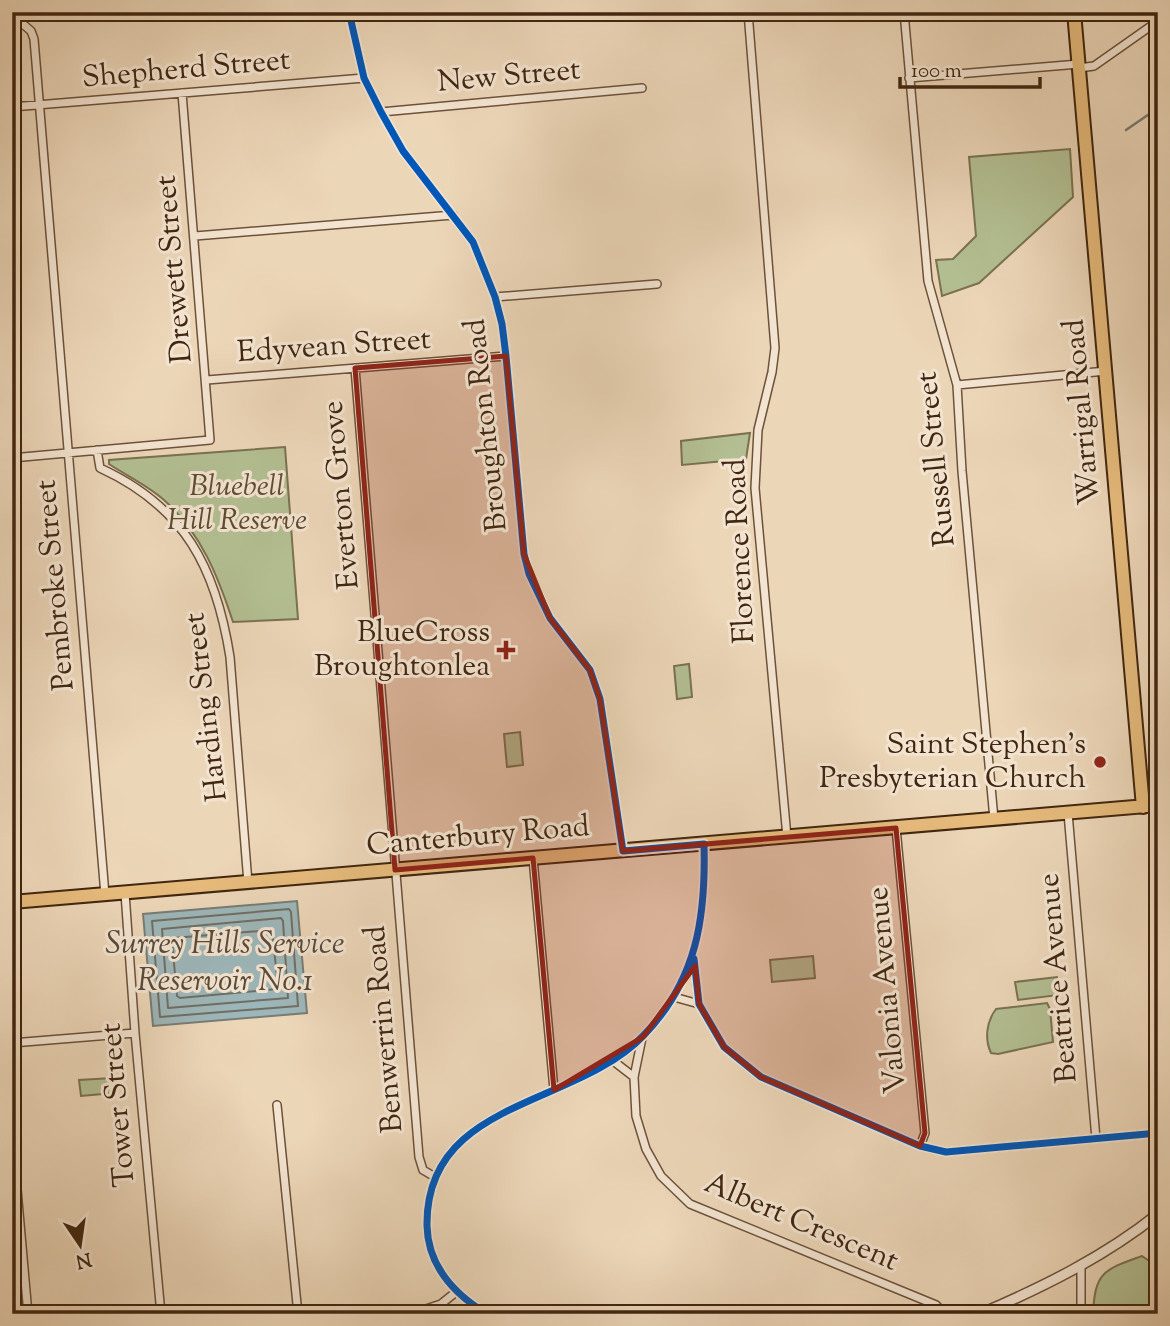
<svg xmlns="http://www.w3.org/2000/svg" width="1170" height="1326" viewBox="0 0 1170 1326" font-family="'Sorts Mill Goudy',serif">
  <rect width="100%" height="100%" fill="#ecd6b8"/>
  <filter id="stains"><feTurbulence type="fractalNoise" baseFrequency=".00286" numOctaves="4"/><feColorMatrix values="0 0 0 0 .2 0 0 0 0 .09 0 0 0 0 .02 0 0 0 .5 -.17"/></filter>
  <radialGradient id="worn" r=".72"><stop offset=".6" stop-color="#630" stop-opacity="0"/><stop offset="1" stop-color="#630" stop-opacity=".3"/></radialGradient>
  <path fill="#b3bf92" stroke="#7a7251" stroke-width="2" d="M1070 149 1073 197 979 283 942 296 936 260 953 259 976 236 969 157Z
    M750 433 746 459 682 465 681 441Z
    M285 447 298 619 233 622C218 576 201 533 164 500 147 485 127 476 109 464V460Z
    M689 664 692 697 677 699 674 666Z
    M520 732 523 765 507 767 504 734Z
    M813 956 815 978 772 982 770 960Z
    M1057 977 1059 995 1018 1000 1015 982Z
    M1047 1003 1050 1009 1053 1042 998 1054 991 1053C984 1038 987 1021 996 1009Z
    M112 1078 114 1093 81 1096 79 1080Z
    M1142 1256 1158 1267V1314H1093C1095 1271 1104 1270 1142 1256Z"/>
  <path fill="#9db6b9" stroke="#787c75" stroke-width="2" d="M297 901 307 1013 153 1026 143 914Z"/>
  <g fill="none" stroke-linecap="round" stroke-linejoin="round">
    <path stroke="#6f6e64" stroke-width="2" d="M289 909 291 912 298 1006 160 1017 152 921Z
      M281 918 283 921 288 998 168 1008 162 929Z
      M272 930 278 986 277 989 180 998 177 996 172 941 173 938Z"/>
    <path stroke="#787c75" stroke-width="2.5" d="M1126 130 1158 108"/>
    <defs>
      <path id="minor" d="M133 12V14
        M349 12 364 78 381 112 403 151 473 242 495 297 502 324 506 356 524 554 529 574 550 618 590 670 600 699 623 851
        M748 12 775 348 772 372 758 430 755 488 787 837
        M904 12 928 281 957 385 962 471 994 819
        M12 25H24L31 31 34 39 105 895
        M1079 68 1094 66 1158 21
        M909 78 1079 64
        M12 107 364 78
        M381 112 642 88
        M195 236 453 215
        M495 297 657 284
        M355 368 419 1157 423 1170 435 1177
        M207 380 506 356
        M957 385 1106 371
        M97 450 100 468C185 507 216 568 230 657L248 883
        M12 458 210 440 182 93
        M1068 813 1096 1139
        M896 828 925 1133 920 1146
        M533 858 554 1090
        M125 893 135 1033 161 1314
        M693 956 699 1004 724 1047 761 1077 920 1146 946 1152 1158 1133
        M674 997 699 1004
        M642 1038 634 1077 636 1116 646 1149 661 1176 690 1204 936 1305 945 1314
        M12 1043 135 1033
        M612 1060 634 1077
        M12 1080 15 1121 14 1156 28 1314
        M277 1105 298 1314
        M1081 1267V1314
        M364 1314 426 1309 441 1304 456 1292
        M487 1314C454 1294 428 1266 427 1226 425 1099 575 1108 644 1035 697 980 706 917 704 844"/>
      <path id="tertiary" d="M980 1314C1043 1287 1104 1257 1158 1214"/>
      <path id="primary" d="M1074 12 1143 807
        M12 902 1158 805"/>
    </defs>
    <use href="#minor" stroke="#6c523a" stroke-width="10"/>
    <use href="#tertiary" stroke="#6c523a" stroke-width="12"/>
    <use href="#primary" stroke="#412610" stroke-width="16"/>
    <use href="#minor" stroke="#f3e4d1" stroke-width="7"/>
    <use href="#tertiary" stroke="#f3e4d1" stroke-width="9"/>
    <use href="#primary" stroke="#e6bb7c" stroke-width="12"/>
    <defs>
      <path id="cycleway" d="M349 12 364 78 381 112 403 151 473 242 495 297 502 324 506 356 524 554 529 574 550 618 590 670 600 699 623 851 704 844C706 917 697 980 644 1035 575 1108 425 1099 427 1226 428 1266 454 1294 487 1314
        M694 959 699 1004 724 1047 761 1077 920 1146 946 1152 1158 1133"/>
    </defs>
    <use href="#cycleway" stroke="#f3e4d1" stroke-width="11"/>
    <use href="#cycleway" stroke="#0057b8" stroke-width="7"/>
  </g>
  <path fill="#8f2418" fill-opacity="0.2" stroke="#8f2418" stroke-width="5" stroke-linejoin="round" d="M506 356 524 554 550 618 590 670 600 699 623 851 896 828 925 1133 920 1146 761 1077 724 1047 699 1004 695 966 643 1037 554 1090 533 858 395 870 355 368Z"/>
  <g fill="#8f2418" stroke="#f3e4d1" stroke-width="2.5">
    <path d="M502.5 639.5h7v7h7v7h-7v7h-7v-7h-7v-7h7z"/>
    <circle cx="1100" cy="762" r="7"/>
  </g>
  <g text-anchor="middle" dominant-baseline="central" stroke-width="6" stroke-linejoin="round" paint-order="stroke">
    <g font-size="30" fill="#412610" stroke="#f3e4d1">
      <text transform="translate(186 70) rotate(-5)">Shepherd Street</text>
      <text transform="translate(509 77) rotate(-5)">New Street</text>
      <text transform="translate(175 269) rotate(-95)">Drewett Street</text>
      <text transform="translate(334 347) rotate(-4)">Edyvean Street</text>
      <text transform="translate(1083 412) rotate(-95)">Warrigal Road</text>
      <text transform="translate(487 425) rotate(-96)">Broughton Road</text>
      <text transform="translate(937 459) rotate(-96)">Russell Street</text>
      <text transform="translate(342 495) rotate(-95)">Everton Grove</text>
      <text transform="translate(741 551) rotate(-93)">Florence Road</text>
      <text transform="translate(56 585) rotate(-95)">Pembroke Street</text>
      <text transform="translate(207 707) rotate(-97)">Harding Street</text>
      <text transform="translate(478 837) rotate(-5)">Canterbury Road</text>
      <text transform="translate(1059 978) rotate(-95)">Beatrice Avenue</text>
      <text transform="translate(888 990) rotate(-95)">Valonia Avenue</text>
      <text transform="translate(385 1029) rotate(-95)">Benwerrin Road</text>
      <text transform="translate(119 1105) rotate(-95)">Tower Street</text>
      <text transform="translate(801 1223) rotate(23)">Albert Crescent</text>
    </g>
    <g font-size="30" font-style="italic" fill="#5e4c30" stroke="#f3e4d1">
      <text x="237" y="487">Bluebell<tspan x="237" dy="34">Hill Reserve</tspan></text>
    </g>
    <g font-size="30" fill="#412610" stroke="#f3e4d1" text-anchor="end">
      <text x="490" y="633">BlueCross<tspan x="490" dy="34">Broughtonlea</tspan></text>
      <text x="1086" y="745">Saint Stephen's<tspan x="1086" dy="34">Presbyterian Church</tspan></text>
    </g>
    <g font-size="32" font-style="italic" fill="#584a3a" stroke="#f3e4d1">
      <text x="225" y="945">Surrey Hills Service<tspan x="225" dy="37">Reservoir No.1</tspan></text>
    </g>
  </g>
  <rect width="1170" height="1326" fill="none" stroke="#ecd6b8" stroke-width="42"/>
  <rect x="14" y="14" width="1142" height="1298" fill="none" stroke="#412610" stroke-width="3.5"/>
  <rect x="21" y="21" width="1128" height="1284" fill="none" stroke="#412610" stroke-width="2"/>
  <g transform="translate(80 1245) rotate(167)" stroke="#f3e4d1" stroke-width="5" paint-order="stroke">
  <path d="M0-5L12 26L0 18L-12 26Z" fill="#412610"/>
  <text y="-10" font-size="19" font-weight="bold" text-anchor="middle" fill="#412610">N</text>
  </g>
  <path d="M900 77v10h140v-10" fill="none" stroke="#412610" stroke-width="3.5"/>
  <text x="911" y="77" font-size="21" fill="#412610" stroke="#f3e4d1" stroke-width="5" paint-order="stroke">100 m</text>
  <rect width="100%" height="100%" filter="url(#stains)"/>
  <rect width="100%" height="100%" fill="url(#worn)"/>
</svg>
